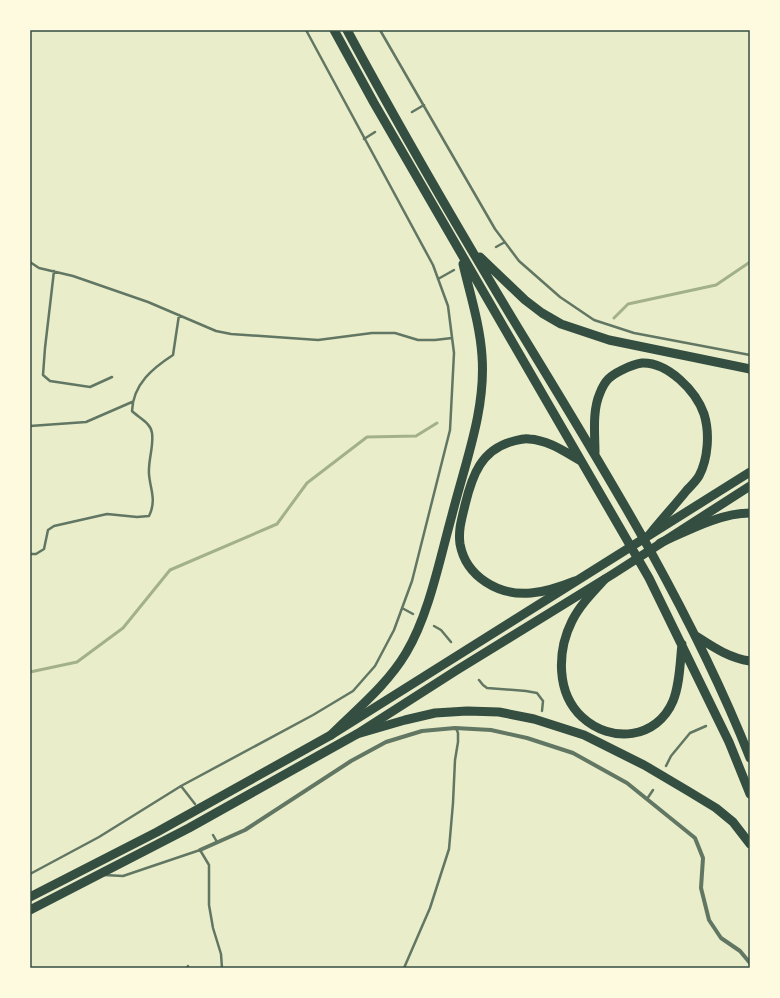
<svg xmlns="http://www.w3.org/2000/svg" width="780" height="998" viewBox="0 0 780 998" font-family="Signika,sans-serif">
  <rect width="100%" height="100%" fill="#e9edc9"/>
  <g fill="none" stroke-linecap="round" stroke-linejoin="round">
    <path stroke="#a3b18a" stroke-width="3" d="M614 318 628 304 716 285 750 262
      M30 672 77 662 123 628 170 570 277 524 307 483 367 437 416 436 437 423"/>
    <path stroke="#617663" stroke-width="2.5" d="M380 30 495 229 519 261 560 297 594 320 634 333 750 355
      M412 112 424 105
      M364 139 375 132
      M496 247 505 242
      M30 262 39 268 73 276 148 302 216 331 231 334 318 340 372 333H395L418 340H435L452 338
      M54 271 45 348 43 375 50 381 90 387 112 377
      M438 279 454 270
      M30 426 86 422 132 402
      M30 554H36L44 549 48 530 54 526 107 514 137 517 149 516C157 500 150 489 149 474 148 460 154 446 152 433 151 423 139 418 132 411 133 384 153 368 173 355L179 315
      M402 608 413 614
      M434 626 441 630 451 642
      M479 680 483 685 487 688 526 691 537 693 543 701 542 711
      M666 766 671 756 690 733 706 726
      M181 786 195 804
      M647 799 653 790
      M213 835 217 842
      M30 874 99 837 181 786 313 715 353 691 375 666 394 630 412 581 450 430 454 353 448 306 433 265 306 30
      M104 875 123 876 200 850 209 865V905L213 928 221 954 222 968
      M187 968 188 966V968
      M404 968 430 908 449 849 453 803 455 760 458 742V733L456 728"/>
    <path stroke="#617663" stroke-width="4" d="M200 850 245 830 351 761 386 742 422 731 455 728 491 730 527 738 573 753 627 783 695 838 703 858 701 888 709 920 721 938 740 951 750 963"/>
    <path stroke="#344e41" stroke-width="9" d="M30 897 157 832 331 735 750 472
      M30 910 189 828 357 734 457 670 613 574 750 486"/>
    <path stroke="#344e41" stroke-width="9" d="M334 30 374 103 649 578 729 742 750 794
      M347 30C402 132 460 232 520 331 604 469 690 607 750 758
      M480 257 525 300 542 313 561 324 609 340 750 369
      M595 453C595 434 592 411 600 393 605 380 610 376 622 370 628 367 635 364 642 363 668 362 696 391 704 414 710 433 708 459 699 476 696 481 691 486 687 490 675 505 662 519 650 534
      M660 543C687 531 720 513 750 513
      M605 579C593 592 580 605 572 621 557 651 556 693 582 717 611 744 657 739 673 701 680 684 680 662 682 644
      M575 581C560 587 546 592 531 593 499 596 466 577 460 544 458 530 462 518 465 505 472 476 481 449 514 441 518 440 524 438 529 439 548 440 565 452 581 461
      M696 636C713 647 729 658 750 661
      M357 734 405 720 435 713 467 711 499 712 534 719 584 735 644 765 688 791 716 808 733 822 750 844
      M331 735C357 709 387 685 406 653 429 615 440 558 452 515 465 463 486 410 482 356 480 325 470 294 463 264"/>
  </g>
  <rect width="780" height="998" fill="none" stroke="#fefae0" stroke-width="62"/>
  <rect x="31" y="31" width="718" height="936" fill="none" stroke="#344e41" stroke-width="1.5"/>
</svg>
